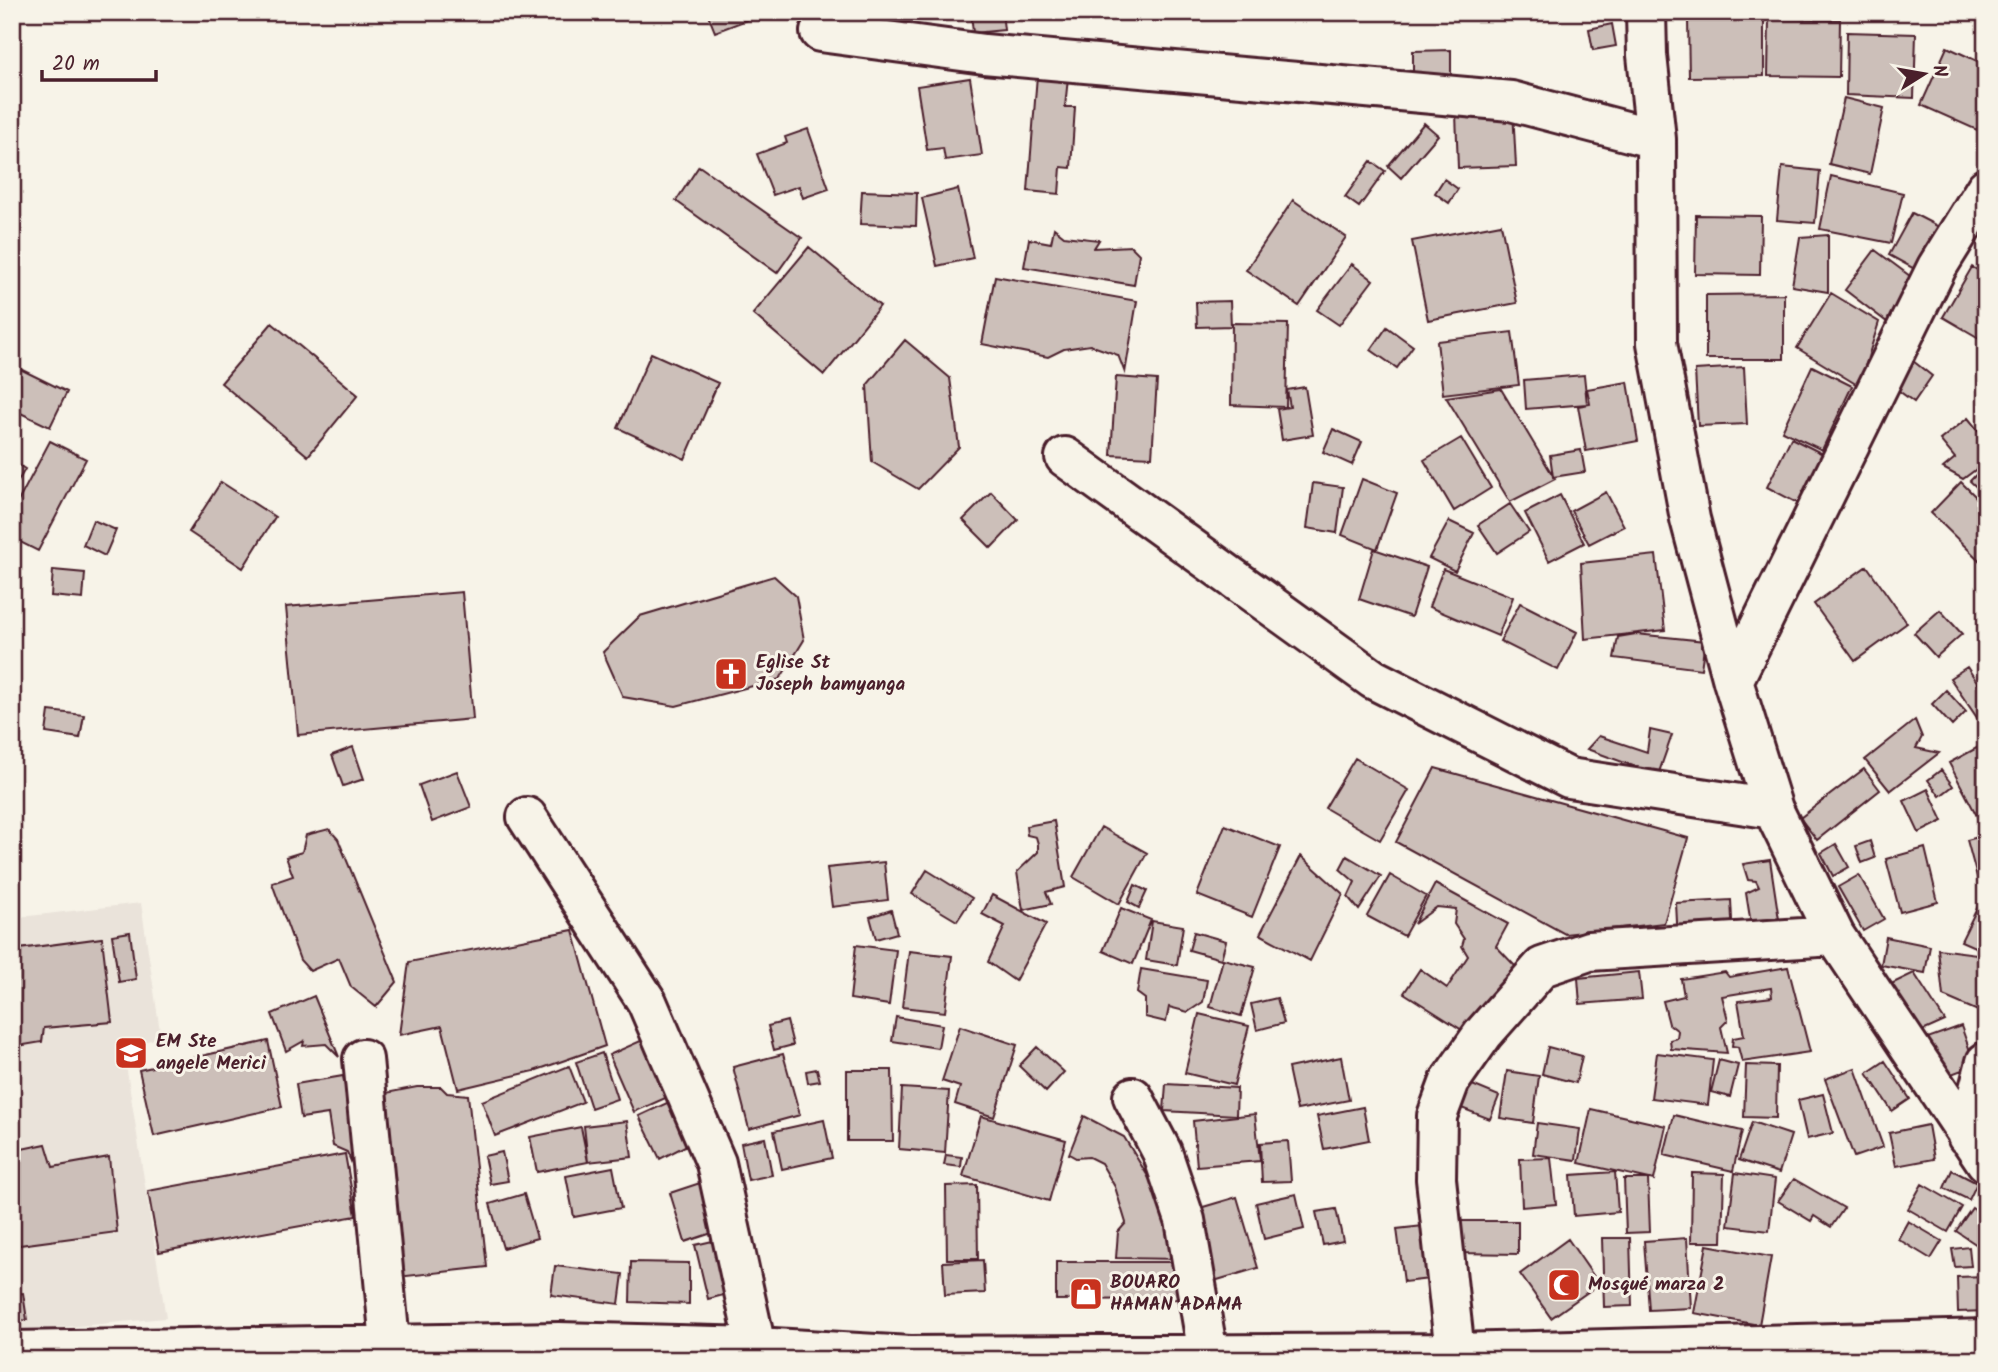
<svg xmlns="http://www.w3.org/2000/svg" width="1998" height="1372" viewBox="0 0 1998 1372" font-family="Kalam,sans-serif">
  <rect width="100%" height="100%" fill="#f7f3e8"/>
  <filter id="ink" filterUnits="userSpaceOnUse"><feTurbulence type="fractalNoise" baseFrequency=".0143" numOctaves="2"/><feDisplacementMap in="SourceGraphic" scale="14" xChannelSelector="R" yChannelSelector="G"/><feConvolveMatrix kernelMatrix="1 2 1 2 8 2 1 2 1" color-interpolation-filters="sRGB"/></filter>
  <g filter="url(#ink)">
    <path fill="#eae3da" d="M141 903 161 1038 123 1046 166 1318 12 1332V918Z"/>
    <path fill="#ccbfb9" stroke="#4a1f2b" stroke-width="2" d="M707 12H759L760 15 715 32Z
      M848 12H946V16L850 29Z
      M971 12H1002L1004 30 973 33Z
      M1764 19V76L1689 77 1688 20Z
      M1769 19 1840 20 1839 77 1768 76Z
      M1612 24 1616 46 1593 50 1589 29Z
      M1847 32 1916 34 1914 98 1846 95Z
      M1947 47 1986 65V111L1977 130 1921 105Z
      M1451 50V75L1413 76V51Z
      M1037 75 1068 78 1065 107H1075L1071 168 1061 167 1059 194 1028 191Z
      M970 78 982 155 945 160 943 148 927 150 917 86Z
      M1844 98 1884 108 1870 174 1829 164Z
      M1513 110 1516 166 1458 168 1456 113Z
      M1424 123 1438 135 1401 178 1388 166Z
      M808 129 829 189 803 198 799 186 773 195 757 154 787 143 785 137Z
      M1371 161 1385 171 1359 207 1345 197Z
      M699 166 802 238 777 273 676 201Z
      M1782 167 1820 171 1815 223 1777 220Z
      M1831 176 1903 193 1891 243 1820 229Z
      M1444 179 1458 189 1449 203 1435 193Z
      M958 189 973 258 937 266 922 198Z
      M862 191 917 193 916 226 860 224Z
      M1293 200 1346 237 1299 306 1246 270Z
      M1912 213 1941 228 1918 271 1889 255Z
      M1696 215 1761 216 1760 275 1695 274Z
      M1501 224 1517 303 1428 320 1412 241Z
      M1054 228 1064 236 1099 240 1094 248 1131 246 1139 254 1134 285 1024 267 1029 239 1051 243Z
      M1828 235V292L1792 286 1800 237Z
      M809 247 880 306 824 375 753 314Z
      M1875 250 1926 288 1896 329 1845 290Z
      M1352 264 1373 280 1339 325 1317 310Z
      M1972 267 1986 275V342L1943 317Z
      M995 276 1137 301 1125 373 1118 355 1090 345 1064 349 1048 357 982 344Z
      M1831 293 1879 322 1859 386 1797 348Z
      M1784 294V359H1706V295Z
      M1230 301 1231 326 1197 327 1196 302Z
      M272 323 358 395 308 456 221 383Z
      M1232 323 1288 324 1286 407 1231 405Z
      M1387 327 1413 346 1397 368 1371 350Z
      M1512 332 1519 385 1443 394 1437 341Z
      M905 340 950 378 959 447 918 489 872 462 867 385Z
      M651 353 718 383 685 459 618 428Z
      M1913 361 1932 376 1914 402 1895 388Z
      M12 365 67 392 50 427 12 409Z
      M1812 366 1852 386 1822 450 1782 431Z
      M1744 367 1747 424 1698 426 1695 370Z
      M1584 375 1587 404 1526 409 1524 380Z
      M1116 377 1157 380 1152 457 1111 455Z
      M1628 382 1638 441 1586 451 1578 406 1590 404 1587 389Z
      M1305 387 1313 435 1282 440 1277 409 1290 407 1287 390Z
      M1501 389 1555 479 1510 502 1446 397Z
      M1968 418 1986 440V462L1963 479 1943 468 1955 458 1940 440Z
      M1333 429 1362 442 1352 465 1323 452Z
      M1461 438 1491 488 1454 511 1424 460Z
      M1791 438 1823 454 1799 504 1767 487Z
      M50 441 86 459 38 551 12 538V513Z
      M1581 450 1585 472 1553 477 1550 455Z
      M12 461 25 469 12 492Z
      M1986 464V496L1970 481Z
      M1362 479 1397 493 1377 549 1342 535Z
      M221 482 275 517 243 568 189 532Z
      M1961 482 1986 507V557L1981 562 1931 513Z
      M1313 483 1343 487 1337 533 1307 528Z
      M991 492 1018 520 991 548 963 520Z
      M1606 492 1624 526 1589 544 1571 511Z
      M1560 495 1584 543 1549 561 1525 513Z
      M1510 504 1529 532 1497 553 1478 525Z
      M93 520 116 530 105 556 83 545Z
      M1449 521 1474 533 1455 571 1429 558Z
      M1374 549 1427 567 1411 617 1359 599Z
      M1656 555 1665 630 1585 639 1581 563Z
      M1867 566 1907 623 1855 661 1814 604Z
      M1443 569 1513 597 1498 636 1429 607Z
      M53 570 85 573 83 599 51 596Z
      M774 576 796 596 804 640 780 679 676 706 623 697 603 652 640 616Z
      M462 592 473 719 298 735 286 607Z
      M1520 603 1577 632 1558 670 1500 641Z
      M1940 610 1962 634 1936 657 1914 633Z
      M1636 634 1705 641 1701 669 1614 658 1618 637Z
      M1967 667 1986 695V718L1980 722 1950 678Z
      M1946 690 1966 712 1952 726 1932 704Z
      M49 711 84 715 80 738 46 733Z
      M1915 720 1922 737 1916 748 1939 753 1890 791 1865 760Z
      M1650 730 1672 735 1658 775 1587 749 1599 736 1647 752Z
      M1986 743V833L1949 763Z
      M353 747 364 779 343 786 332 755Z
      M1355 758 1409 790 1380 840 1325 808Z
      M1435 768 1688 838 1664 923 1565 934 1396 842Z
      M1864 769 1880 790 1817 840 1800 818Z
      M1941 770 1953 786 1940 796 1928 780Z
      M457 771 471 807 432 822 419 785Z
      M1928 789 1943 821 1919 833 1904 801Z
      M1054 821 1065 887 1046 892 1051 904 1023 910 1017 872 1038 852V844L1036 837 1027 835 1026 826Z
      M1225 825 1280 847 1252 917 1197 895Z
      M1101 827 1147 853 1119 904 1073 877Z
      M329 829 338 839 397 982 376 1007 351 987 339 958 310 971 300 960 272 883 293 876 286 857 302 852 306 835Z
      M1986 835V886L1980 888 1967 840Z
      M1870 841 1875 858 1862 863 1856 846Z
      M1836 844 1849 867 1833 876 1821 853Z
      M1925 848 1938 902 1900 912 1886 859Z
      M1301 856 1343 894 1310 961 1260 934Z
      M1347 856 1381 876 1359 910 1348 897 1355 882 1340 869Z
      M1770 860 1780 926 1752 930 1746 893 1759 887 1756 881 1748 880 1743 864Z
      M884 862 888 900 832 907 827 868Z
      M927 870 972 898 957 921 912 894Z
      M1390 875 1426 896 1404 936 1367 916Z
      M1859 875 1884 919 1863 931 1838 887Z
      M1435 884 1508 924 1496 946 1517 968 1473 1037 1404 993 1420 969 1447 988 1468 956 1462 946 1464 939 1454 924 1456 909 1437 907 1414 924Z
      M1135 885 1147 891 1139 908 1128 902Z
      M1986 890V952L1961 941Z
      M992 895 1046 924 1015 981 988 962 1005 926 982 914Z
      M1731 900 1733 938 1678 941 1676 903Z
      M1121 908 1151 920 1133 964 1103 951Z
      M891 910 897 933 876 939 870 917Z
      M1152 921 1183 926 1177 965 1146 960Z
      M573 930 605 1046 534 1071 458 1089 442 1026 399 1035 409 962Z
      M130 932 136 979 119 982 112 935Z
      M1194 932 1226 941 1221 959 1189 950Z
      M1886 937 1930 946 1925 973 1881 965Z
      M102 938 112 1022 44 1028 42 1042 12 1047V950Z
      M856 945 896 950 889 1005 850 999Z
      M1938 949 1985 955 1978 1011 1943 996Z
      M909 951 952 956 945 1012 902 1007Z
      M1223 959 1255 967 1241 1016 1210 1007Z
      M1788 967 1810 1052 1742 1062 1738 1047 1732 1046 1733 1038 1744 1036 1738 1001 1772 997 1771 988 1722 996 1728 1020 1721 1027 1727 1053 1671 1049 1670 1040 1677 1038 1678 1031 1669 1024 1663 1001 1684 996 1681 979 1725 972 1729 977Z
      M1141 969 1207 980 1203 1002 1188 1012 1169 1007 1166 1022 1145 1017V999L1137 993Z
      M1639 972 1642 999 1580 1004 1578 978Z
      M1914 973 1945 1021 1916 1034 1885 987Z
      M314 996 339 1057 326 1044 303 1046 304 1041 286 1051 272 1014Z
      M1277 998 1284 1023 1257 1030 1251 1004Z
      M1199 1014 1249 1026 1234 1085 1185 1073Z
      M896 1017 942 1025 938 1048 892 1041Z
      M787 1021 793 1045 774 1050 768 1026Z
      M960 1026 1017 1045 994 1117 955 1104 960 1087 942 1081Z
      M1961 1026 1975 1065 1936 1080 1922 1040Z
      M645 1039 670 1096 634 1112 609 1055Z
      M268 1041 282 1107 154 1136 139 1070Z
      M1037 1047 1064 1072 1046 1092 1019 1066Z
      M1548 1047 1582 1056 1576 1083 1542 1074Z
      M602 1053 617 1099 591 1108 576 1062Z
      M1657 1053 1713 1060 1708 1105 1651 1098Z
      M783 1054 800 1115 749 1129 733 1067Z
      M1341 1057 1349 1100 1297 1110 1288 1068Z
      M1719 1060 1738 1065 1730 1097 1711 1092Z
      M1885 1061 1910 1099 1892 1111 1867 1073Z
      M1746 1065 1777 1066 1776 1118 1744 1117Z
      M569 1066 583 1102 495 1136 482 1101Z
      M1855 1068 1883 1147 1854 1157 1825 1079Z
      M817 1069 820 1081 808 1083 806 1071Z
      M847 1070H892L893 1141H847Z
      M1507 1071 1539 1076 1533 1123 1500 1118Z
      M343 1076 363 1177 356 1173 347 1152 333 1146 328 1114 301 1118 296 1084Z
      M1465 1082 1499 1096 1490 1119 1456 1106Z
      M1166 1084 1237 1088 1236 1115 1164 1111Z
      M417 1087H441L447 1093 468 1095 487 1267 398 1277 384 1102 386 1093Z
      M902 1088 949 1091 945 1153 899 1149Z
      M1823 1094 1833 1133 1807 1139 1798 1100Z
      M669 1102 689 1144 660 1159 639 1116Z
      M1363 1107 1369 1140 1324 1149 1317 1116Z
      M1591 1109 1666 1126 1654 1180 1579 1163Z
      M1255 1114 1260 1161 1197 1166 1193 1121Z
      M1674 1115 1742 1131 1733 1171 1664 1155Z
      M981 1116 1066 1140 1049 1201 963 1176Z
      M1084 1116 1124 1137 1163 1201 1180 1259 1116 1258 1118 1232 1126 1223 1115 1187 1101 1163 1089 1157 1076 1158 1069 1154Z
      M824 1120 832 1158 782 1169 774 1131Z
      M627 1121 632 1157 588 1162 584 1126Z
      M1752 1122 1791 1135 1779 1173 1739 1160Z
      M1537 1123 1580 1129 1576 1160 1533 1154Z
      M1928 1125 1934 1159 1896 1166 1889 1133Z
      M581 1127 588 1162 537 1172 530 1137Z
      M765 1138 772 1175 748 1180 741 1143Z
      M1288 1141 1291 1181 1262 1182 1260 1143Z
      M46 1144 53 1167 109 1157 117 1232 12 1246V1151Z
      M502 1152 508 1181 490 1184 484 1156Z
      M345 1154 356 1216 159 1252 148 1191Z
      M946 1155 962 1157 961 1167 944 1165Z
      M1551 1158 1556 1204 1522 1207 1520 1159Z
      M613 1167 621 1208 574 1217 566 1176Z
      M1952 1170 1977 1183 1969 1200 1944 1188Z
      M1615 1172 1618 1212 1574 1216 1571 1175Z
      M1692 1173 1724 1174 1722 1242H1691Z
      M1735 1173 1775 1179 1769 1231 1728 1226Z
      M1624 1179H1648L1650 1232 1626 1233Z
      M1794 1179 1844 1208 1831 1227 1814 1216 1811 1221 1778 1201Z
      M706 1181 721 1230 685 1242 670 1193Z
      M1922 1184 1962 1207 1948 1232 1908 1209Z
      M977 1185 978 1259H947L946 1186Z
      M524 1194 537 1238 503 1248 490 1204Z
      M1296 1194 1304 1229 1264 1239 1256 1203Z
      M1237 1197 1258 1268 1214 1281 1193 1210Z
      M1972 1208 1986 1218V1251L1956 1231Z
      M1336 1209 1343 1241 1323 1245 1316 1212Z
      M1456 1221H1518V1254L1456 1253Z
      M1908 1221 1942 1241 1931 1259 1898 1239Z
      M1432 1225 1438 1278 1404 1282 1397 1229Z
      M730 1237 743 1290 708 1299 695 1245Z
      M1602 1238H1630L1632 1306 1604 1307Z
      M1687 1238 1691 1308 1649 1310 1644 1241Z
      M1568 1239 1599 1284 1551 1318 1520 1274Z
      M1707 1245 1771 1257 1759 1325 1694 1313Z
      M1969 1247 1971 1266 1955 1267 1952 1249Z
      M983 1260 985 1293 945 1295 943 1262Z
      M631 1262 689 1263V1304L630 1302Z
      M1056 1262H1184V1299L1056 1300Z
      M555 1266 623 1274 619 1304 551 1295Z
      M1986 1276V1311L1958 1312 1957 1277Z
      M23 1293 27 1320 12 1322V1294Z"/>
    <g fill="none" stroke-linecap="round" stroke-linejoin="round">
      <defs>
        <path id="minor" d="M1646 12 1647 55 1656 139 1657 343 1690 519 1733 681 1773 809 1835 936 1986 1162
          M820 32 984 54 1511 101 1656 139
          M1065 457 1373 679 1569 778 1773 809
          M1733 681 1937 267 1986 188
          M527 817 647 1002 716 1163 756 1347
          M363 1059 390 1343
          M1133 1097 1162 1152 1185 1220 1208 1354
          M1967 1136 1986 1062
          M12 1351 559 1342 756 1347 910 1356 1455 1353 1986 1339
          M1455 1353 1436 1179 1437 1116 1450 1081 1483 1034 1542 967 1589 951 1835 936"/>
      </defs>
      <use href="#minor" stroke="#4a1f2b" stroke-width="44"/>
      <use href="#minor" stroke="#f7f3e8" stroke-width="38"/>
    </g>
  </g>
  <defs>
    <symbol id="church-square" viewBox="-11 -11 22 22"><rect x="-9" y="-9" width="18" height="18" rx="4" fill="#c8321e" stroke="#f7f3e8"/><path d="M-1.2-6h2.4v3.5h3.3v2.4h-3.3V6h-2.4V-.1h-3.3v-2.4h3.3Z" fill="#fff"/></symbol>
    <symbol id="school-square" viewBox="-11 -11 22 22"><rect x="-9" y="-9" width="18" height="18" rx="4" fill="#c8321e" stroke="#f7f3e8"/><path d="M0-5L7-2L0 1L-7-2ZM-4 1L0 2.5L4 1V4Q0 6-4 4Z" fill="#fff"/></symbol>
    <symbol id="mosque-square" viewBox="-11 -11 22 22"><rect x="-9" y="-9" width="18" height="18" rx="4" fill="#c8321e" stroke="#f7f3e8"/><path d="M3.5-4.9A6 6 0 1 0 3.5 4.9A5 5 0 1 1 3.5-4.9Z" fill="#fff"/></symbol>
    <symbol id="shop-square" viewBox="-11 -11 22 22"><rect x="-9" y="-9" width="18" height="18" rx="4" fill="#c8321e" stroke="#f7f3e8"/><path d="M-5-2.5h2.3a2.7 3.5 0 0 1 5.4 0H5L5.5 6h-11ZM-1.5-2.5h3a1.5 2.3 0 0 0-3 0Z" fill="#fff"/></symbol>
  </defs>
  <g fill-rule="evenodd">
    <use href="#church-square" x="712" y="655" width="38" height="38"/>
    <use href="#school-square" x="112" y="1034" width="38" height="38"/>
    <use href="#mosque-square" x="1545" y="1266" width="38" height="38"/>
    <use href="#shop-square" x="1067" y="1275" width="38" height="38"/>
  </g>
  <g text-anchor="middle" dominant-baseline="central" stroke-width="6" stroke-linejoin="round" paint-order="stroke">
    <g font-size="19" font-weight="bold" fill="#4a1f2b" stroke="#f7f3e8" text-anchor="start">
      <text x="756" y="663">Eglise St<tspan x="756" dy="22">Joseph bamyanga</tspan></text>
      <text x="156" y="1042">EM Ste<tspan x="156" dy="22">angele Merici</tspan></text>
      <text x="1110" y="1283">BOUARO<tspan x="1110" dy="22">HAMAN ADAMA</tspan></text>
      <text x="1588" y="1285">Mosqué marza 2</text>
    </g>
  </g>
  <rect width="1998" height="1372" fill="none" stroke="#f7f3e8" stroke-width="42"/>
  <rect x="21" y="21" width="1956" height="1330" fill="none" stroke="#4a1f2b" stroke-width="2.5" filter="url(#ink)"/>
  <g transform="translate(1924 74) rotate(79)" stroke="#f7f3e8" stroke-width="5" paint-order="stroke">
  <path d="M0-5L12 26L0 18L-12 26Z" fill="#4a1f2b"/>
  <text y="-10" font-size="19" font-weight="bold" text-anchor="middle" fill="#4a1f2b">N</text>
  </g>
  <path d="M42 70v10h114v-10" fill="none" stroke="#4a1f2b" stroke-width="3.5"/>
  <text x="52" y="70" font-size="21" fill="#4a1f2b" stroke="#f7f3e8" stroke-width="5" paint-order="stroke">20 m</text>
</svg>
